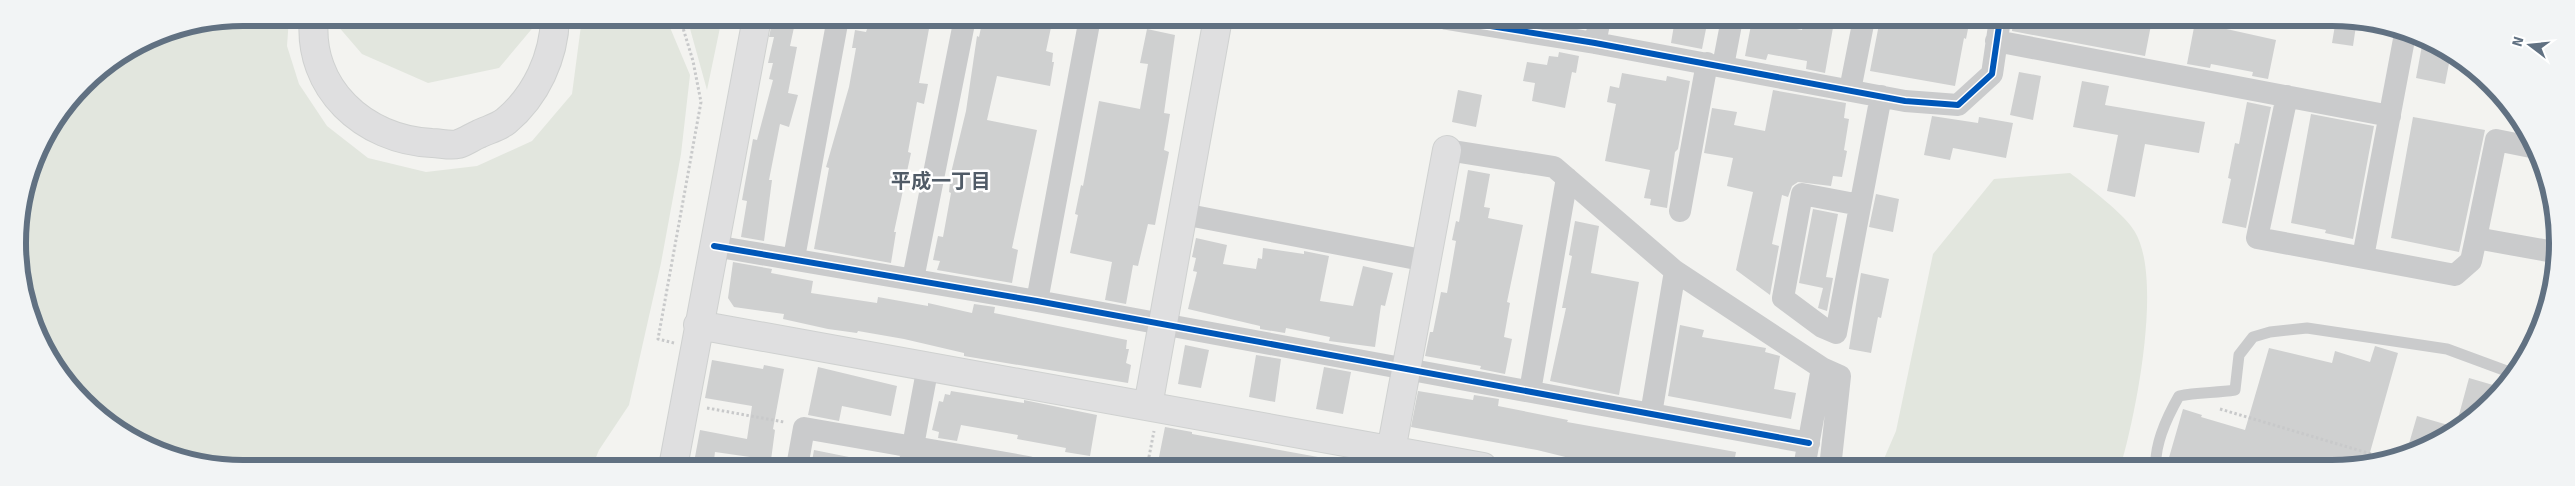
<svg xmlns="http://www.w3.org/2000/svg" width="2575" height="486" viewBox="0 0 2575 486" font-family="Signika,'Noto Sans JP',sans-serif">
  <rect width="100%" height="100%" fill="#f3f3f0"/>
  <path fill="#e2e6de" d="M243 18H289L287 46 299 84 327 126 368 158 426 172 477 166 532 141 572 94 582 18H666L690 75 681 154 661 263 629 405 599 450 592 467H214L131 438 73 391 30 316 18 229 41 144 84 83 157 35Z
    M331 18H541L499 68 428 83 362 54Z
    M685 18H722L707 90 689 25Z
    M2070 173C2086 185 2126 215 2135 232 2163 279 2136 415 2120 468H1880L1896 431 1933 254 1994 179Z"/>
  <path fill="#cfd0d0" d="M773 18H796L790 46 797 47 788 93 798 95 789 127 780 124 769 180H772L764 241 741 237 747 201 742 200 753 139 757 140 773 80 769 79 773 63H768L774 37H769Z
    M871 18H931L919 83 928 84 924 104 917 102 908 152 911 153 894 232H896L891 263 814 249 829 168 826 167 849 87 856 48H852L855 30 866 32Z
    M983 18H1053L1046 51 1053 53 1052 62H1054L1050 86 997 76 987 120 1037 130 1012 248 1018 250 1012 283 937 270 940 261 933 260 938 236 943 237 951 193 949 192 951 173 966 111 977 36 979 37Z
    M1675 19H1708L1702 49 1671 43Z
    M1804 19 1834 22 1825 73 1806 69 1807 61 1768 54 1766 60 1745 56 1752 20 1802 30Z
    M1880 19H1970L1966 39 1964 38 1955 86 1870 71Z
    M2013 19H2120L2151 25 2145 56 2012 31Z
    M2336 19H2357L2353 46 2332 43Z
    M2195 22 2276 40 2268 79 2252 76 2253 72 2211 64 2210 68 2187 64Z
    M1147 29 1175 35 1164 113 1170 114 1164 150 1169 152 1155 225 1148 224 1138 266 1133 265 1126 304 1105 300 1112 262 1070 253 1078 215 1075 214 1081 185 1083 186 1099 101 1140 109 1148 64 1140 63Z
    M2423 40 2444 48 2451 53 2445 84 2416 78Z
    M1559 52 1579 56 1576 73 1572 72 1565 108 1532 101 1535 83 1523 81 1527 62 1547 65 1549 56 1558 57Z
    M2019 72 2041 76 2033 120 2010 115Z
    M1622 73 1666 81 1667 76 1690 81 1678 149 1675 152 1667 208 1650 205 1651 199 1644 198 1650 170 1605 161 1616 104 1607 102 1610 86 1619 88Z
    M2082 81 2109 86 2105 105 2205 122 2199 153 2145 144 2135 197 2107 191 2118 135 2073 127Z
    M1458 90 1482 95 1476 127 1452 122Z
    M1773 90 1846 103 1844 118 1849 119 1844 150 1847 151 1842 177 1833 176 1831 186 1798 182 1792 186 1788 197 1782 195 1772 244 1779 246 1770 295 1736 270 1753 192 1727 186 1733 158 1704 153 1712 108 1737 112 1734 125 1765 131Z
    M2247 102 2271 107 2246 228 2222 223 2231 179 2228 178 2235 143 2239 144Z
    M2311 114 2374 126 2353 239 2325 233 2326 230 2291 223Z
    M1932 116 1978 123 1979 117 2013 123 2006 158 1953 148 1950 160 1924 155Z
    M2413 117 2485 130 2459 252 2391 238Z
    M1468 170 1490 174 1484 207 1490 208 1488 218 1523 225 1507 302 1510 303 1504 337 1512 339 1505 374 1480 369 1481 366 1425 356 1430 332H1433L1441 292 1447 293 1456 241 1452 240 1456 221 1459 222Z
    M1876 194 1899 199 1893 232 1869 227Z
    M1813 209 1838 214 1826 277 1833 278 1827 311 1818 308 1823 288 1799 283Z
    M1575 221 1599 226 1591 273 1639 282 1619 395 1550 381 1566 308H1562L1572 256 1569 255Z
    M1196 238 1227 245 1223 264 1256 269 1258 258 1262 259 1263 248 1304 254V251L1329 256 1320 301 1353 306 1363 266 1393 273 1385 306 1381 305 1375 347 1329 341 1330 337 1286 328 1285 333 1260 329V326L1188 309 1197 272 1193 271 1196 258 1192 257Z
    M733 262 772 269 771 273 813 281 811 293 877 303 878 297 928 306V303L972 313 974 304 995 307 994 313 1127 340 1126 349H1129L1126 363 1131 365 1128 383 964 356V353L904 339 858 331 857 333 828 329 783 319 784 314 734 307 728 298Z
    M1861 273 1889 279 1881 318 1878 317 1871 353 1849 349Z
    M1680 325 1704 330 1702 337 1766 348 1765 352 1780 356 1774 389 1796 393 1791 419 1668 396Z
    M1185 345 1209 350 1201 388 1178 384Z
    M2375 346 2398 353 2367 463 2347 468H2166L2183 409 2202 415 2201 417 2245 430 2269 348 2332 363 2335 351 2370 362Z
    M1256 355 1281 359 1275 402 1249 397Z
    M712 360 763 369 764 365 784 369 773 429 775 430 771 460 715 452 714 460 695 457 700 430 747 439 752 406 705 398Z
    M818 367 897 386 891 416 842 406 839 421 808 415Z
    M1324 367 1351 372 1343 414 1316 409Z
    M2469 378 2493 385 2487 405 2456 426Z
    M951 391 1024 403V400L1097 415 1090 456 1065 452 1066 448 1017 439 1018 435 961 425 957 441 938 438 939 432 932 430 939 401 943 402 945 394 950 395Z
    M1418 391 1473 400 1474 395 1499 399 1498 406 1568 420 1567 422 1736 452 1733 468H1610L1537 450 1411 427Z
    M2417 416 2455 427 2419 451 2406 454Z
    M1165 427 1192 432V434L1329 459 1328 467H1157Z
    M814 450 859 459V467H811Z"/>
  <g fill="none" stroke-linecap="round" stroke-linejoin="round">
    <defs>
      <path id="secondary" d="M314 18C307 88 364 140 432 143 440 143 450 146 458 144 465 142 472 137 479 134 487 130 499 127 506 121 536 96 554 57 555 18
        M698 325 1483 467
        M1148 406 1218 18
        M673 467 757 18
        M1388 467 1447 150"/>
    </defs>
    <use href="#secondary" stroke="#cfd1d0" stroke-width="30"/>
    <path stroke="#c8c9ca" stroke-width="3" stroke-dasharray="2.5 2.5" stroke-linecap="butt" d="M674 343 658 339 701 102 693 61 683 28 678 18
      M707 408 784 422
      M2220 409 2388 459
      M1147 467 1154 431"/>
    <path stroke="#cacbcc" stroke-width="11" d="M2156 468C2154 444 2167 417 2179 396 2197 392 2216 393 2235 390L2239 355 2253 337 2270 332 2307 328 2447 349 2512 373"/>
    <path stroke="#cacbcc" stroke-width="22" d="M1447 19 1595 43 1905 101 1958 105 1992 74 2000 19
      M1996 41 2390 116
      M1595 43 1600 19
      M1723 66 1732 19
      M1850 90 1864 19
      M2287 96 2257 238 2455 275 2471 261 2476 238 2554 252
      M1447 150 1554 167 1675 271 1822 368 1804 468
      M1860 205 1802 194 1783 298 1822 327 1836 333 1881 96
      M1680 211 1707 63
      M1183 214 1427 261
      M2476 238 2496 140 2531 147
      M714 246 1037 301 1809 443
      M2363 257 2405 34
      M794 258 838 18
      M913 279 965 18
      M1037 301 1090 18
      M1822 368 1840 376 1830 468
      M1530 391 1567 178
      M1651 414 1675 271
      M797 467 804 428 1028 467
      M909 467 928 366"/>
    <use href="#secondary" stroke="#dfdfe0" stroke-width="28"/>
    <defs>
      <path id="cycleway" d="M1447 19 1595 43 1905 101 1958 105 1992 74 2000 19
        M714 246 1037 301 1809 443"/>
    </defs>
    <use href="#cycleway" stroke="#fff" stroke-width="9"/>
    <use href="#cycleway" stroke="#0057b8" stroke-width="6"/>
  </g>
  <g text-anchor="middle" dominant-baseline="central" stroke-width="5" stroke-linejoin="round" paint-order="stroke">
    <g font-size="20" font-weight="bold" fill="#505b67" stroke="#fff">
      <text x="941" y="181">平成一丁目</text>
    </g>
  </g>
  <path d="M0 0H2575V486H0ZM243 26H2332A217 217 0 0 1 2549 243V243A217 217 0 0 1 2332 460H243A217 217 0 0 1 26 243V243A217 217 0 0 1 243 26Z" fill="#f2f4f5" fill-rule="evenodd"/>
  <path fill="none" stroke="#617182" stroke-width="6" d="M243 26H2332A217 217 0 0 1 2549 243V243A217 217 0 0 1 2332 460H243A217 217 0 0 1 26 243V243A217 217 0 0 1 243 26Z"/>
  <g transform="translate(2530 45) rotate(286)" stroke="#ffffff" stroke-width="4" paint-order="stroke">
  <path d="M0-4L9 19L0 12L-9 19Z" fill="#617182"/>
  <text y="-8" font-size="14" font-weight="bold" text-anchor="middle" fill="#617182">N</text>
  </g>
</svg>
